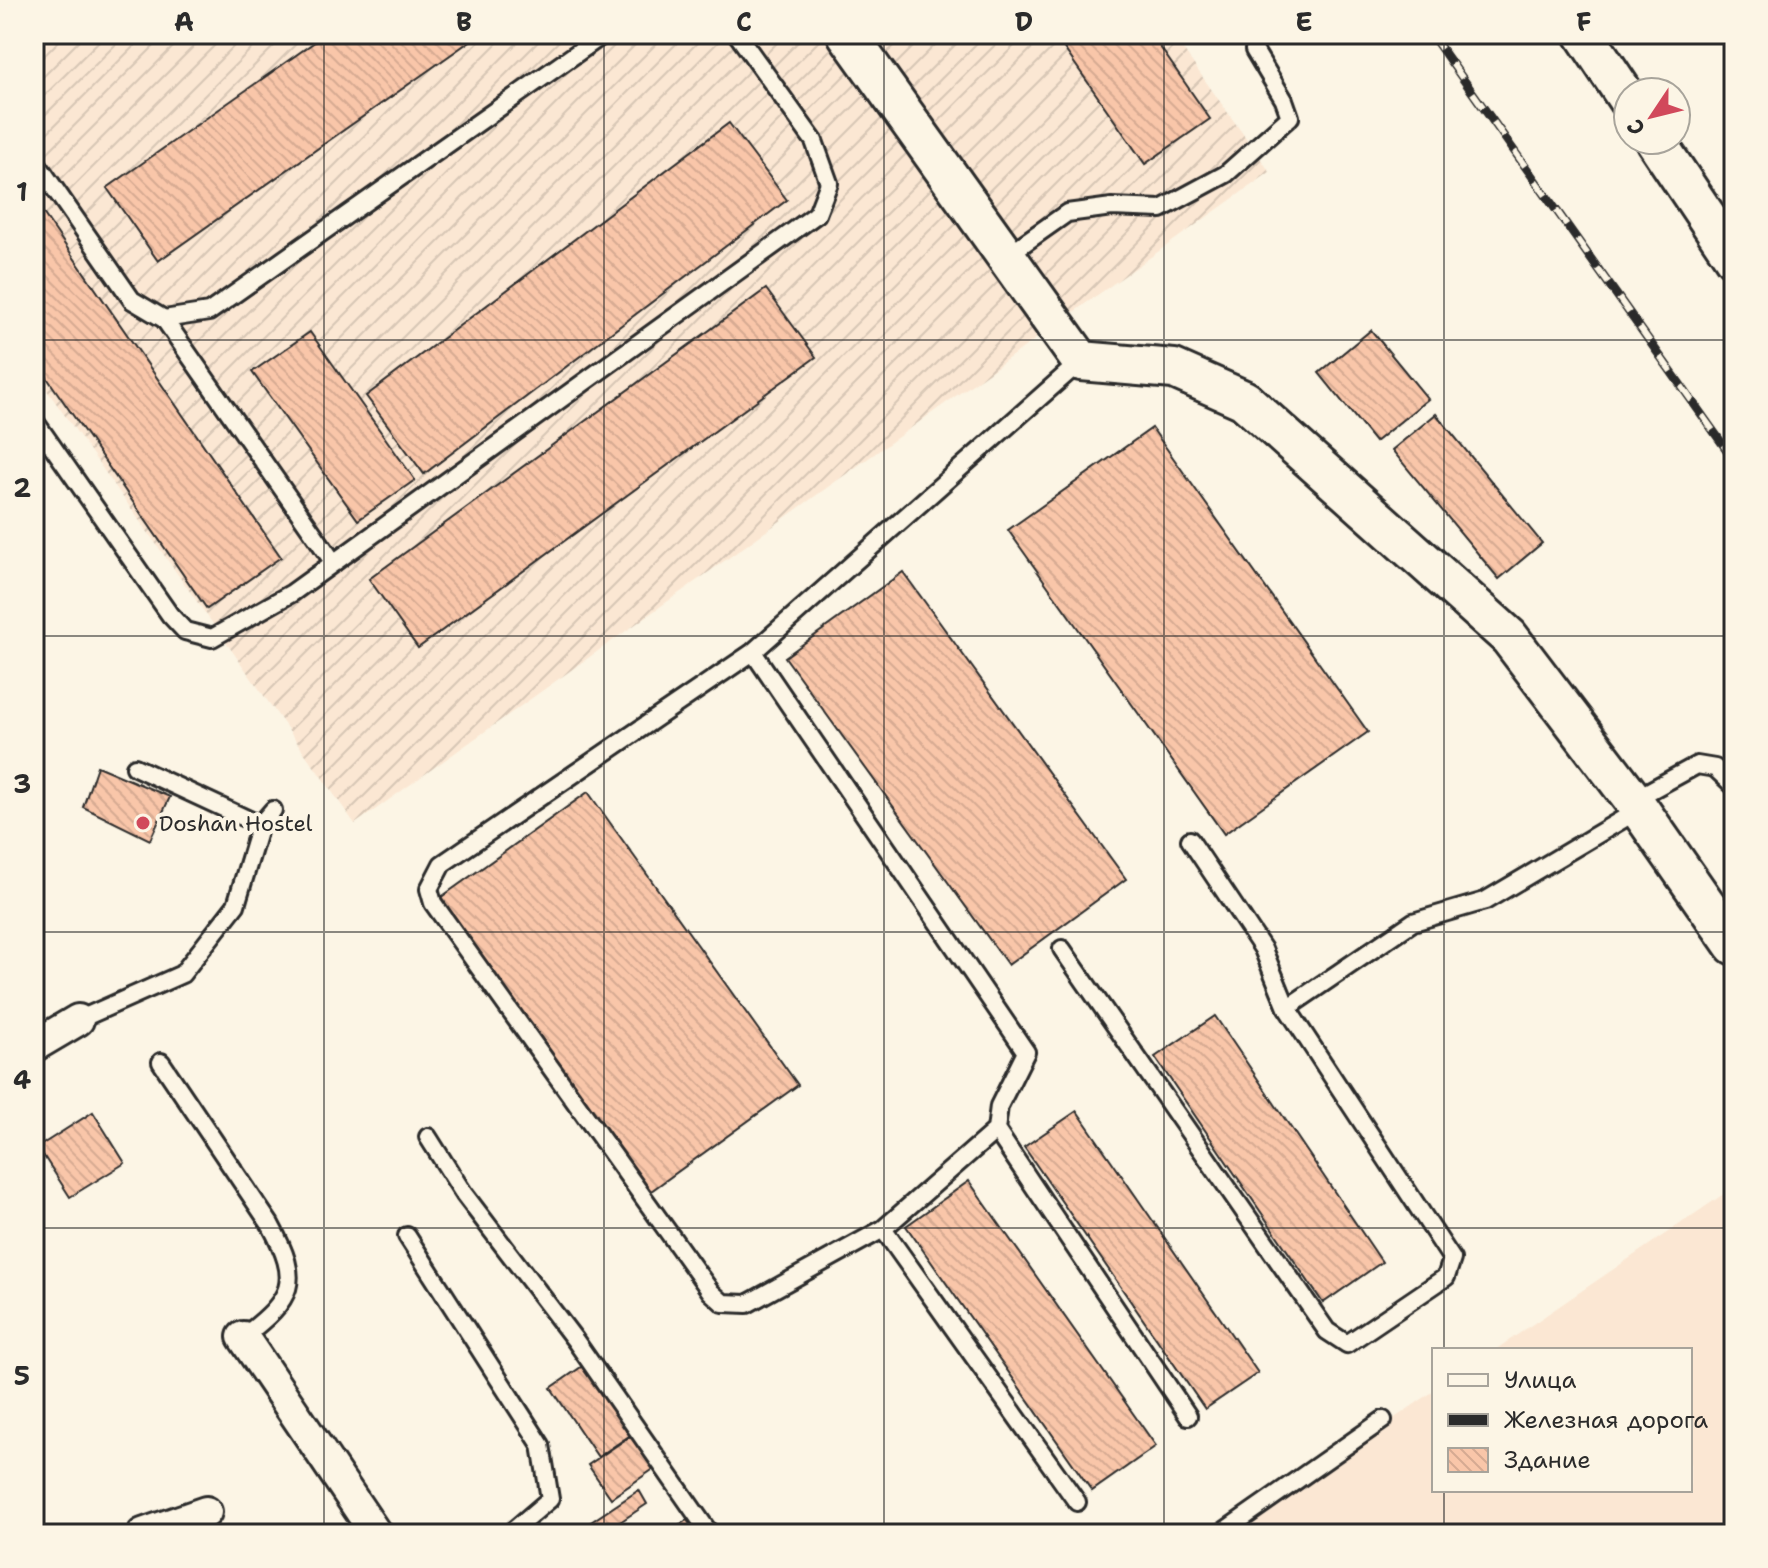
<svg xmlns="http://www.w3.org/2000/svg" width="1768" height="1568" viewBox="0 0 1768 1568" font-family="'Shantell Sans',sans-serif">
  <defs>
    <pattern id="industrial-furrows" width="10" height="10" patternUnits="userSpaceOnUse" patternTransform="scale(2)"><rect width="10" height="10" fill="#fbe7d3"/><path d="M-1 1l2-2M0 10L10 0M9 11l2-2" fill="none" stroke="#d7c6b5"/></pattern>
    <pattern id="building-back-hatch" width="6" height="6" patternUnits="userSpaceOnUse" patternTransform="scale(2)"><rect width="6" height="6" fill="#f9c6a9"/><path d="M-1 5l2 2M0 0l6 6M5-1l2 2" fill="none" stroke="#d6aa92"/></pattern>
  </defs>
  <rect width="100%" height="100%" fill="#fcf5e5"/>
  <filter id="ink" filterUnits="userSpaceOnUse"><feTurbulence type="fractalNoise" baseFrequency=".0125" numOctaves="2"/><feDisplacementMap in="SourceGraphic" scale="16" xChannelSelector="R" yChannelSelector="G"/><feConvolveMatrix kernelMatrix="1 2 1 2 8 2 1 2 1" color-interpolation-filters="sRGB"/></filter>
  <g filter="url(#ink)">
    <path fill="#fbe7d3" d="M1734 1187V1534H1225L1434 1391V1490H1690V1350H1495Z"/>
    <path fill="url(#industrial-furrows)" d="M34 34H1172L1270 172 355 824 34 372Z"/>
    <path fill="url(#building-back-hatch)" stroke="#2b2b2b" stroke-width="2" d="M326 34H480L158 261 107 188Z
      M1054 34H1151L1210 119 1145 164Z
      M729 123 787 200 424 474 366 396Z
      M34 200 281 557 207 609 34 359Z
      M766 289 816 357 418 648 369 579Z
      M1371 330 1428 399 1375 442 1319 373Z
      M310 332 415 480 358 520 252 372Z
      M1436 414 1542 543 1499 579 1392 450Z
      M1152 428 1368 732 1224 834 1008 530Z
      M903 572 1126 879 1008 965 785 657Z
      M97 766 170 797 150 840 83 807Z
      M588 792 798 1085 644 1196 433 903Z
      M1215 1016 1382 1262 1323 1303 1155 1057Z
      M1077 1111 1258 1373 1205 1409 1024 1147Z
      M93 1112 125 1163 70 1197 38 1147Z
      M969 1181 1156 1446 1092 1491 906 1226Z
      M584 1365 632 1434 598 1457 551 1388Z
      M635 1433 658 1466 611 1498 588 1465Z
      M639 1490 647 1504 602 1534H573Z
      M687 1520 696 1534H665Z"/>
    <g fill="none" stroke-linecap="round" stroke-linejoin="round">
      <defs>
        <path id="service" d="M34 159 132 300 164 319 209 312 604 34
          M1006 256 1067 213 1112 207 1161 209 1226 174 1290 117 1284 100 1254 50
          M164 319 334 563
          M34 420 170 615 185 631 212 638 292 593 817 214 829 183 814 141 737 34
          M753 652 442 864 429 889 433 903 711 1292 723 1303 747 1304 883 1229 996 1130 999 1106 1026 1052 753 652 1081 361
          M135 767 260 825
          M1633 800 1697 765 1715 768 1734 786
          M1062 949 1327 1331 1347 1344 1446 1277 1452 1259 1287 1008 1263 949 1190 840
          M1287 1008 1413 922 1485 901 1640 809
          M78 1020 182 974 236 905 260 825 273 810
          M161 1062 270 1224C302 1283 293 1298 243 1337
          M996 1130 1188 1416
          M428 1137 464 1194 575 1340 710 1534
          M883 1229 1077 1502
          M407 1236 541 1445 550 1499 509 1534
          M1220 1534 1383 1420"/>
        <path id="minor" d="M34 1046 78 1020
          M243 1337 376 1534
          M143 1534 206 1512"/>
        <path id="tertiary" d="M847 34 1081 361 1174 369 1244 400 1509 637 1633 800 1734 945
          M1584 34 1628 100
          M1655 140 1734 258"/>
      </defs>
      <use href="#service" stroke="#2b2b2b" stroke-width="22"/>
      <use href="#minor" stroke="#2b2b2b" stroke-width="36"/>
      <use href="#tertiary" stroke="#2b2b2b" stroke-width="44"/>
      <use href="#service" stroke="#fcf5e5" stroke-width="16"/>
      <use href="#minor" stroke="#fcf5e5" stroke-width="30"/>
      <use href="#tertiary" stroke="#fcf5e5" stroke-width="38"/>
      <defs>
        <path id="rail" d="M1431 34 1734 460"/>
      </defs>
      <use href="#rail" stroke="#2b2b2b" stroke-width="9"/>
      <use href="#rail" stroke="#fcf5e5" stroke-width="6" stroke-dasharray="18" stroke-linecap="butt"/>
    </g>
  </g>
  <path fill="none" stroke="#2b2b2b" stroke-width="2" stroke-opacity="0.55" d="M324 34V1534M604 34V1534M884 34V1534M1164 34V1534M1444 34V1350M34 340H1734M34 636H1734M34 932H1734M34 1228H1734M1444 1490V1534"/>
  <circle fill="#d1495b" stroke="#fcf5e5" stroke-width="3" cx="143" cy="823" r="8"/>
  <g text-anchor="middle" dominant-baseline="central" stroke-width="8" stroke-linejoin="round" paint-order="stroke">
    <g font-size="22" fill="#2b2b2b" stroke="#fcf5e5" text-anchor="start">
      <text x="159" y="823">Doshan Hostel</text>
    </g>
  </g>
  <rect width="1768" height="1568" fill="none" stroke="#fcf5e5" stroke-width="88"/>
  <rect x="1432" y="1348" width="260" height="144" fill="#fcf5e5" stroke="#a8a49b" stroke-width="2"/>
  <rect x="1448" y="1374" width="40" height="12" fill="#fcf5e5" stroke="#a8a49b" stroke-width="2"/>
  <text x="1504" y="1388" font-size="24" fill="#2b2b2b">Улица</text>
  <rect x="1448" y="1414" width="40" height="12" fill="#2b2b2b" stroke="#a8a49b" stroke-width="2"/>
  <text x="1504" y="1428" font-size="24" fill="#2b2b2b">Железная дорога</text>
  <rect x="1448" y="1448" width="40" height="24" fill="url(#building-back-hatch)" stroke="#a8a49b" stroke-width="2"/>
  <text x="1504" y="1468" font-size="24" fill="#2b2b2b">Здание</text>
  <g transform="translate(1652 116) rotate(235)"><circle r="38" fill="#fcf5e5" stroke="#a8a49b" stroke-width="2"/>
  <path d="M0-6L14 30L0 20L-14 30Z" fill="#d1495b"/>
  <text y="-12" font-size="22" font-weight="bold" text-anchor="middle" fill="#2b2b2b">С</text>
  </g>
  <rect x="44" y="44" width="1680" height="1480" fill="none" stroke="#2b2b2b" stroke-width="3"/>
  <g font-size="26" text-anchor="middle" font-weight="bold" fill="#2b2b2b">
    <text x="184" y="31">A</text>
    <text x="464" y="31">B</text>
    <text x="744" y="31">C</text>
    <text x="1024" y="31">D</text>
    <text x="1304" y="31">E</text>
    <text x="1584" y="31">F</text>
    <text x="22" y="201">1</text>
    <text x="22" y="497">2</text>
    <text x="22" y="793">3</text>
    <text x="22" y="1089">4</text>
    <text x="22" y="1385">5</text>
  </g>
</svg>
